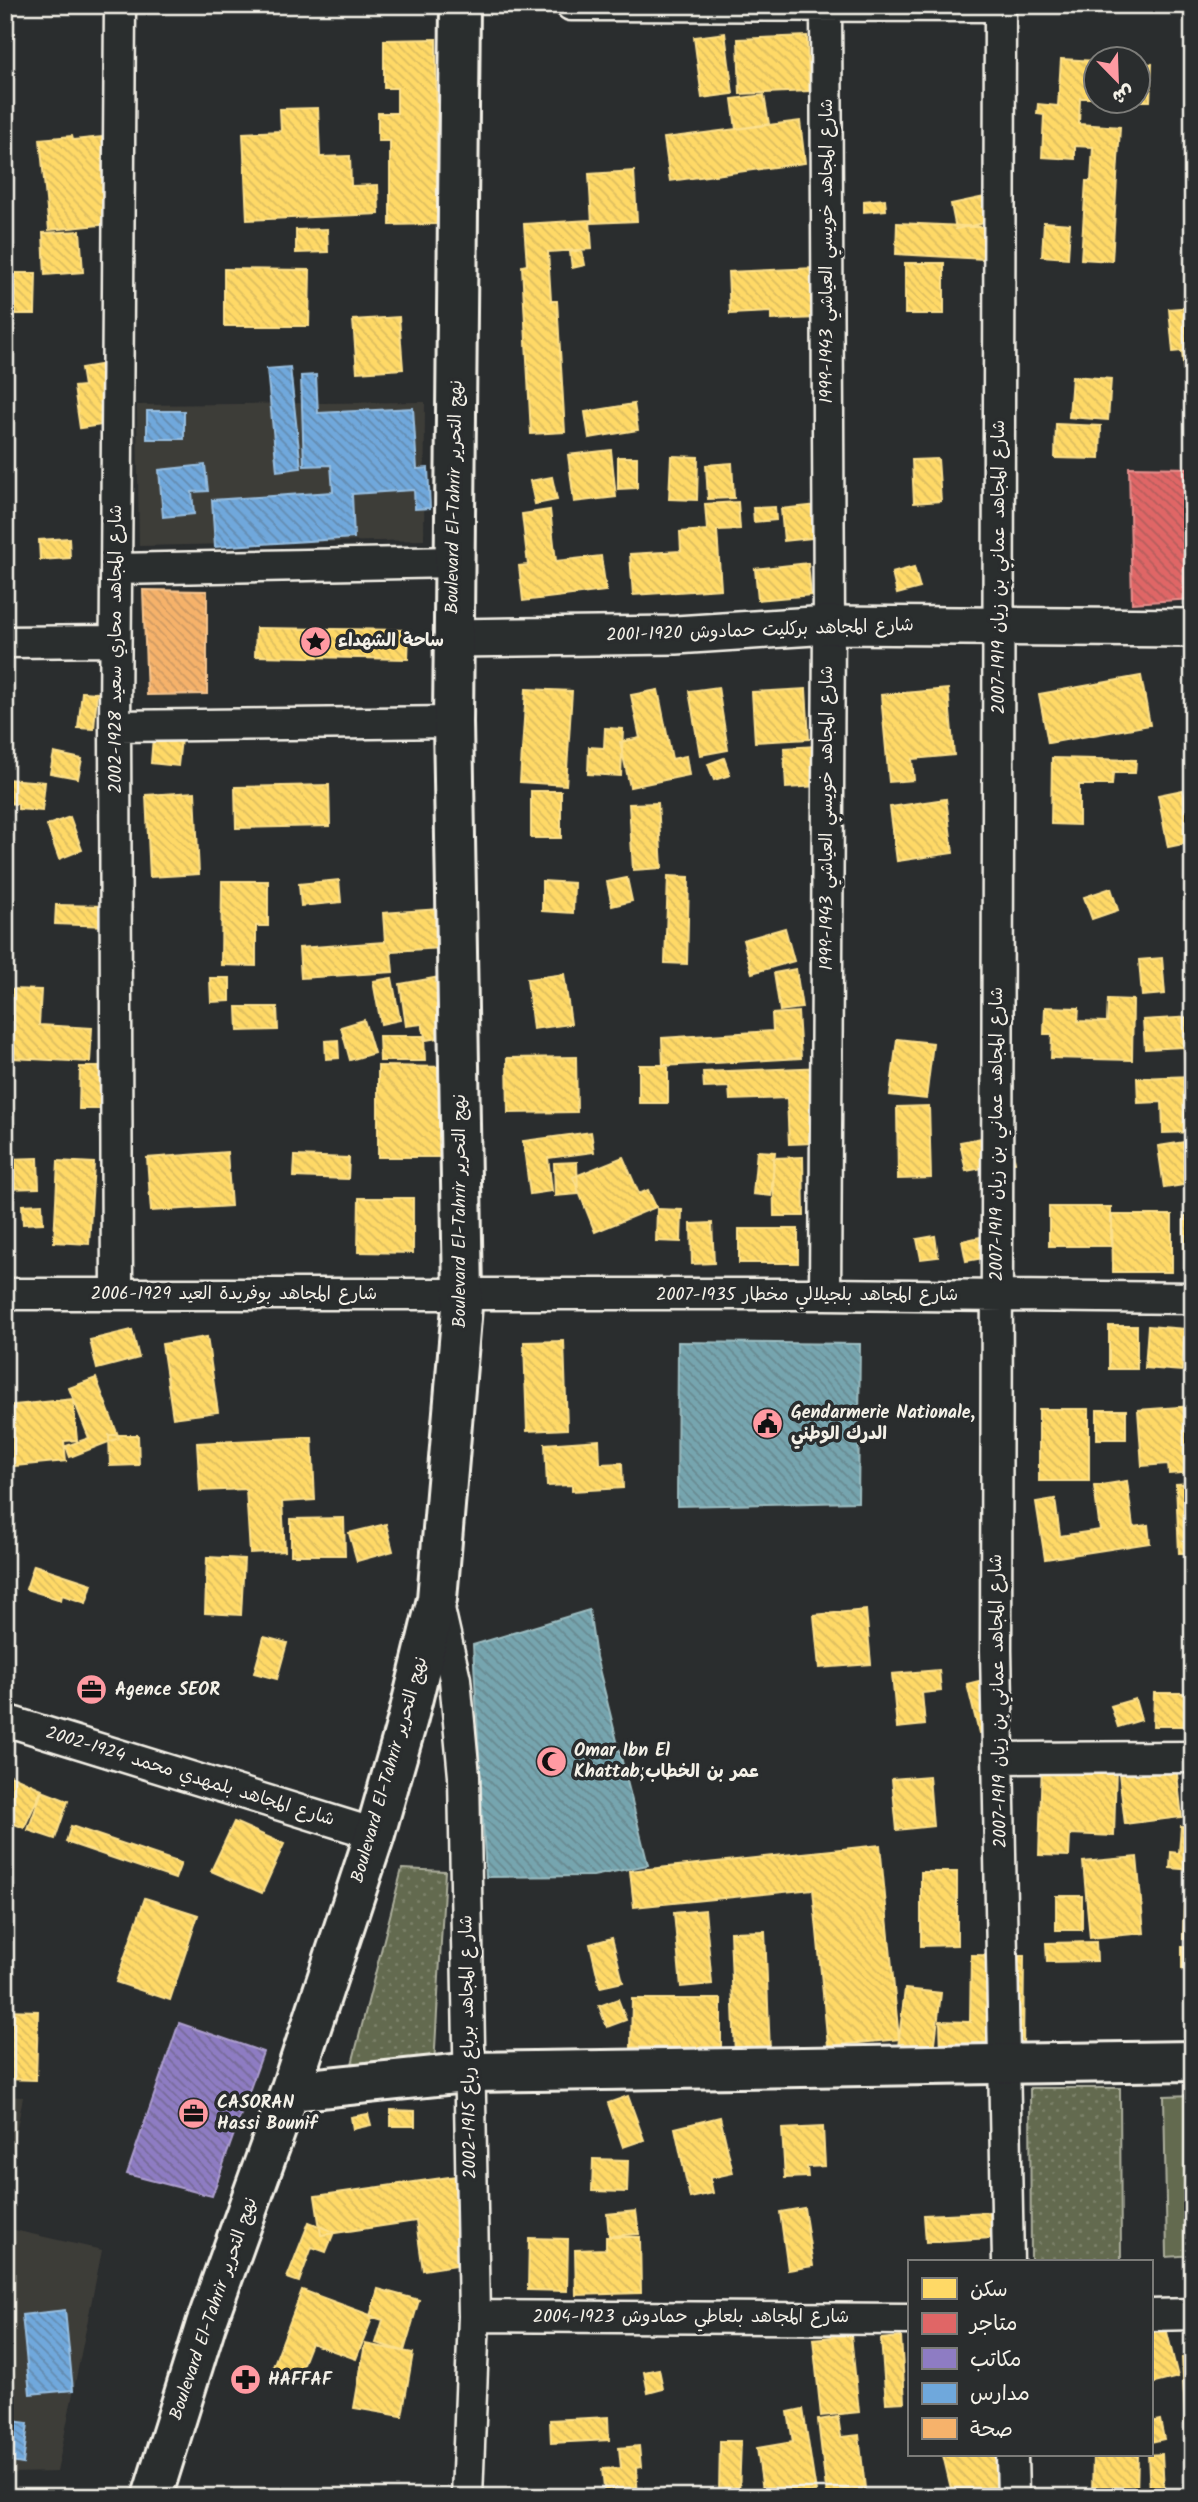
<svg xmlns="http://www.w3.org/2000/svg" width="1198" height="2502" viewBox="0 0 1198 2502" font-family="Kalam,'Playpen Sans Arabic',sans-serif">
  <defs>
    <pattern id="park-dots" width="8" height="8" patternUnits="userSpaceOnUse" patternTransform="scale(1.75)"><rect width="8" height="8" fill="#646b50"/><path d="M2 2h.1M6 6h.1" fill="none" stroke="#7b8169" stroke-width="1.8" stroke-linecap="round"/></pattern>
    <pattern id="homes-back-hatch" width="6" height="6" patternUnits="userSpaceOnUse" patternTransform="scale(1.75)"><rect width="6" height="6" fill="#ffd966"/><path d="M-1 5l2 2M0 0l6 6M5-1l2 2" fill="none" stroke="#dbbc60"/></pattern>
    <pattern id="shops-back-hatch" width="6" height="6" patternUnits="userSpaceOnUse" patternTransform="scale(1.75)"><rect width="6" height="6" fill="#e06666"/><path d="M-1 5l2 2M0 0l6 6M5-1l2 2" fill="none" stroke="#b35d5c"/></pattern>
    <pattern id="offices-back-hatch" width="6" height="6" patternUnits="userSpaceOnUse" patternTransform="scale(1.75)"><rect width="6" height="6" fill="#8e7cc3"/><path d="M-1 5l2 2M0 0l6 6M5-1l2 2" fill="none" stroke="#766a97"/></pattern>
    <pattern id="schools-back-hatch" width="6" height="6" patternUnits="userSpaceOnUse" patternTransform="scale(1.75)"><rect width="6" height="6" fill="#6fa8dc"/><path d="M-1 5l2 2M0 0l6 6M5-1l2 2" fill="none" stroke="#648baf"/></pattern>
    <pattern id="health-back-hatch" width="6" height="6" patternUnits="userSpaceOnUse" patternTransform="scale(1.75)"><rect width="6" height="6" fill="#f6b26b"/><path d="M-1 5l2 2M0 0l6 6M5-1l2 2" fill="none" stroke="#cb9862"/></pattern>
    <pattern id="public-back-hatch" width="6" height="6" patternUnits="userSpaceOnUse" patternTransform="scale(1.75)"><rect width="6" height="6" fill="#76a5af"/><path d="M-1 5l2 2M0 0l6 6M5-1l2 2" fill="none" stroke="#688990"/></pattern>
  </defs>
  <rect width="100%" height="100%" fill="#2a2d2e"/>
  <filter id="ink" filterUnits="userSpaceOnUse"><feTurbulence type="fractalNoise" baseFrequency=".0143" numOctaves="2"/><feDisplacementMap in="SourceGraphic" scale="14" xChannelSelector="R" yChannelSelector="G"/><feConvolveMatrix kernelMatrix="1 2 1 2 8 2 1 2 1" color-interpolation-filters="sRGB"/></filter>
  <g filter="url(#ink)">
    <path fill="#3e3d39" d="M425 402 424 540 139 546 137 405Z
      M5 2096 23 2097 5 2189Z
      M5 2228 102 2250 57 2472 5 2473Z"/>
    <path fill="#646b50" stroke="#acae9c" stroke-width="2" d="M1193 2095V2255L1167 2257 1164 2096Z"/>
    <path fill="url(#park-dots)" stroke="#acae9c" stroke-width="2" d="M402 1869 445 1871 434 2066 352 2064Z
      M1030 2088H1120L1121 2262H1031Z"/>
    <path fill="url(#homes-back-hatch)" stroke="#fce08d" stroke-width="2" d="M725 33 733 94 702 98 694 37Z
      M807 36 809 91 740 94 738 39Z
      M436 39 437 224 390 225V141H378V113H397V88H384V40Z
      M1061 59 1096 61V98H1080L1079 124 1120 127 1112 261 1081 259 1086 181H1091L1093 147 1075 146V159L1042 157 1044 115 1037 114 1038 104 1058 106Z
      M1138 63 1152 64 1150 101H1138Z
      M764 95 769 124 736 129 732 99Z
      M318 108 320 157 350 156 351 186 378 185 379 214 247 220 243 133 281 131 280 109Z
      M800 121 805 163 670 181 664 138Z
      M72 136 73 140 112 136 120 223 49 230 40 139Z
      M634 171 637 221 592 223 589 174Z
      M1004 193 1009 218 956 229 951 204Z
      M885 199 886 210 864 212V201Z
      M590 220 592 249 548 252 551 301H557L565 432 531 434 522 266 527 265 524 224Z
      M1044 222 1070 224 1068 258 1042 256Z
      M897 223 986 227 984 259 896 254Z
      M327 229 328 252 296 253V230Z
      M80 231 83 272 45 275 43 233Z
      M582 250 585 265 572 268 570 252Z
      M905 263H944V314H905Z
      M815 268 817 318 771 320V312L730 314 728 272Z
      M224 269 310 270 309 326H224Z
      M5 273H36L35 314H5Z
      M1193 307V404L1187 405 1182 351 1173 352 1169 309Z
      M399 317 403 369 357 372 353 320Z
      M100 365 109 424 80 428 74 387 84 386 81 368Z
      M1072 376 1111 379 1108 420 1069 417Z
      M634 404 638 430 589 438 585 412Z
      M1056 424 1101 426 1100 459 1055 458Z
      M611 450 616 497 574 502 568 455Z
      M671 456 698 457 697 500 669 499Z
      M618 457H637V488L618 489Z
      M938 459 941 501 914 503 912 460Z
      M732 463 734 498 708 499 706 465Z
      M552 477 557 500 535 504 530 481Z
      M738 502 740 529 717 530 721 589 633 595 630 554 681 551 680 532 707 530 705 504Z
      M818 505 821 537 784 541 781 509Z
      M775 507 776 520 754 522 753 508Z
      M550 510 556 561 601 556 606 591 523 601 519 566 528 565 522 514Z
      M69 538 70 558 40 560 39 540Z
      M808 563 811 595 758 600 755 569Z
      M914 567 920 588 897 594 892 573Z
      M256 628 409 630 408 659 255 656Z
      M1141 676 1150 725 1048 743 1039 694Z
      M718 687 728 750 700 755 689 691Z
      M526 689 572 691 566 785 520 782Z
      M806 689 809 739 755 742 752 692Z
      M948 689 954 755 912 759 914 780 889 782 881 695Z
      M658 690 672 759 686 756 689 775 630 787 620 742 640 738 631 695Z
      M82 692 97 693 94 729 78 728Z
      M605 728 623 729 621 776 588 774 589 747 604 748Z
      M153 736 181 739 178 766 151 763Z
      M817 746 819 786 786 788 784 748Z
      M54 753 82 759 78 778 50 773Z
      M724 758 730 775 714 780 708 764Z
      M1052 758 1136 760 1135 773H1113L1112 785H1079V825L1051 824Z
      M5 779 45 782 42 811 18 809V804L5 803Z
      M329 785 330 826 236 828 235 787Z
      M1183 790 1193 842 1168 847 1158 795Z
      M531 791H561V838H531Z
      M195 792 199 874 150 877 146 795Z
      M946 799 953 853 897 861 890 807Z
      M658 803 662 868 633 870 629 804Z
      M70 817 82 850 59 859 47 825Z
      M668 876 689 877 687 964 665 963Z
      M627 878 632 901 612 906 607 882Z
      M339 880 341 902 301 906 299 884Z
      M222 881H268V926H256V966L221 965Z
      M542 881 574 883 573 913 542 911Z
      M1111 888 1118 910 1092 919 1084 897Z
      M56 905 107 906V926L55 924Z
      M440 909 443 948 391 951 393 972 301 978 299 948 385 942 383 913Z
      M785 928 794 961 752 973 743 940Z
      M1162 958 1165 994 1142 996 1139 960Z
      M1192 965H1193V1012H1189Z
      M796 969 802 1008 780 1011 774 973Z
      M564 974 571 1024 533 1029 527 979Z
      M451 975 454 1035 426 1040 422 1024 406 1026 400 984Z
      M210 978H230V1001L211 1002Z
      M392 978 400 1020 381 1024 373 981Z
      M8 989 41 990 39 1025 92 1028 90 1062 12 1058 14 1025H6Z
      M1108 999 1133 1000 1132 1060 1051 1058 1052 1034H1044L1045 1007 1079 1008 1078 1021 1107 1022Z
      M237 1007H277L278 1030 238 1031Z
      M798 1012 801 1058 663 1066 662 1038 773 1031 772 1014Z
      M1193 1017V1064L1185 1065 1184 1047 1145 1049 1143 1020Z
      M364 1020 374 1053 350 1060 341 1027Z
      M379 1036H424L425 1061H380Z
      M897 1039 933 1043 926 1099 890 1095Z
      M338 1040 339 1058 326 1059 325 1041Z
      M576 1057 577 1112 508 1113 507 1058Z
      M639 1065H668V1103H639Z
      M378 1066 452 1067 441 1109V1157H378Z
      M80 1067H109L108 1109H79Z
      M824 1067 814 1143 789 1144 787 1098 730 1100 729 1087 704 1088 703 1072Z
      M1193 1076V1132L1163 1133 1162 1102 1138 1103 1137 1078Z
      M929 1106 931 1178 898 1179 897 1107Z
      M591 1132 594 1152 548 1158 552 1191 530 1194 523 1141Z
      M1009 1133 1015 1162 966 1171 960 1142Z
      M1185 1142 1190 1184 1164 1188 1158 1146Z
      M757 1151 775 1152 771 1196 753 1194Z
      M227 1152 231 1206 151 1211 147 1158Z
      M295 1156 349 1158 348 1179 294 1177Z
      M623 1157 639 1194 648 1190 656 1207 595 1232 573 1177Z
      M803 1157 804 1216H774L773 1158Z
      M38 1158 39 1188 5 1189V1159Z
      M58 1161 94 1163 89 1244 54 1242Z
      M577 1162 578 1194 555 1196 554 1163Z
      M359 1198H413V1253L358 1252Z
      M42 1204 43 1223 23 1224 22 1205Z
      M1049 1207H1111V1246H1049Z
      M657 1209 682 1210 681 1242 656 1241Z
      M1112 1215H1172V1272H1113Z
      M1184 1216H1193V1269H1185Z
      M712 1223 714 1263 692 1264 691 1224Z
      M739 1229H798V1263H739Z
      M935 1236 938 1257 921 1259 917 1239Z
      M985 1236 989 1257 966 1261 962 1241Z
      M1109 1326H1137V1369H1109Z
      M1148 1326 1185 1329 1182 1371 1145 1368Z
      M132 1330 139 1358 97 1369 90 1340Z
      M207 1337 218 1412 173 1418 162 1344Z
      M564 1341 567 1429 527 1431 524 1342Z
      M96 1378 119 1438 70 1457 66 1446 89 1438 69 1388Z
      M73 1399 77 1440 64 1441 66 1461 5 1467V1406Z
      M1193 1406V1472L1169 1474 1168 1464 1142 1466 1138 1410Z
      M1039 1409H1089V1481H1039Z
      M1097 1410H1126V1439H1097Z
      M109 1435H138L139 1465 110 1466Z
      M312 1437 315 1500 282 1502 285 1551 250 1553 246 1489 200 1491 197 1443Z
      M599 1440 600 1464 622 1463 623 1488 572 1491V1485L547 1486 545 1444Z
      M1127 1481 1133 1527 1148 1525 1150 1543 1045 1559 1036 1502 1055 1499 1060 1536 1100 1530 1094 1486Z
      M1193 1483V1553H1179L1176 1484Z
      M344 1518 345 1555H291V1519Z
      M386 1524 393 1551 357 1561 349 1533Z
      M207 1557 244 1559 241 1615 205 1613Z
      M34 1565 92 1584 86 1603 62 1595 61 1600 26 1589Z
      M866 1610 871 1664 819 1668 814 1615Z
      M264 1637 287 1643 277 1679 254 1673Z
      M939 1670 941 1691 922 1693 925 1725 897 1728 892 1674Z
      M987 1679 999 1728 979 1733 967 1684Z
      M1154 1693H1188V1726H1153Z
      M1135 1699 1141 1720 1118 1727 1111 1706Z
      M1042 1763 1116 1766 1114 1836 1070 1834 1069 1856 1039 1855Z
      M1176 1766 1182 1817 1125 1824 1119 1773Z
      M10 1775 42 1789 24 1828 5 1820V1786Z
      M929 1776 933 1826 897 1830 892 1779Z
      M42 1791 68 1801 55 1839 28 1830Z
      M234 1822 284 1844 262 1893 211 1871Z
      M71 1826 181 1863 175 1879 66 1842Z
      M1181 1826 1193 1827V1870L1170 1868 1171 1852 1179 1853Z
      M880 1845 899 2039 828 2046 813 1889 634 1907 630 1871Z
      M1137 1857 1144 1933 1090 1938 1083 1862Z
      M921 1872H957V1945L921 1946Z
      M1056 1896H1082V1930H1056Z
      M145 1898 198 1915 170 2000 116 1982Z
      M1184 1904H1193V1940L1183 1939Z
      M705 1910 712 1984 681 1987 674 1913Z
      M765 1931 770 2052 735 2054 730 1932Z
      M612 1938 623 1982 600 1987 590 1944Z
      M1096 1942 1097 1961 1047 1962 1046 1943Z
      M1182 1946 1193 1947V1970L1182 1969Z
      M971 1955 1024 1956 1023 2053H941L940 2021 970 2022Z
      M905 1989 941 1993 934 2051 898 2047Z
      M618 1999 626 2020 607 2027 599 2006Z
      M632 1999H721V2048L631 2047Z
      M5 2010 38 2011 36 2080 5 2079Z
      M628 2096 644 2140 623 2147 608 2103Z
      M391 2110 415 2111V2126H391Z
      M368 2114 371 2125 353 2129 351 2117Z
      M720 2117 733 2173 710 2178 713 2193 690 2198 675 2128Z
      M823 2127 825 2166 807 2167 808 2177 785 2178 782 2129Z
      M593 2159 628 2160 627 2192 592 2191Z
      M457 2176 470 2263 423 2270 416 2221 321 2235 315 2196Z
      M804 2208 813 2266 788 2270 780 2212Z
      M636 2211 639 2234 609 2236 607 2214Z
      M990 2212 991 2238 926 2242 924 2215Z
      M309 2222 334 2232 326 2252 312 2247 299 2282 287 2278Z
      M606 2237H640L641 2293 576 2295 575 2250 606 2249Z
      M529 2238 568 2239 567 2291 528 2290Z
      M378 2289 419 2300 404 2351 376 2343 383 2320 370 2316Z
      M302 2290 373 2316 356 2359 311 2343 295 2384 270 2375Z
      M1165 2324 1178 2377 1151 2384V2328Z
      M851 2335 859 2412 821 2416 813 2339Z
      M901 2337 905 2402 886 2403 881 2339Z
      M365 2344 413 2353 402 2416 354 2408Z
      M1193 2357V2433L1186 2434 1182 2358Z
      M659 2369 663 2389 648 2393 644 2372Z
      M803 2409 816 2492 787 2497H764L757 2448 793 2442 788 2412Z
      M608 2417 609 2440 551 2443 550 2420Z
      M838 2417 841 2437 859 2435 866 2497H827L818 2420Z
      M1160 2420 1164 2439 1151 2442V2422Z
      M720 2441H741L739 2495 719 2494Z
      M639 2446 641 2467 636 2468 638 2497H605L602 2469 621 2468 619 2448Z
      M1162 2454 1164 2490 1150 2491 1148 2455Z
      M943 2455H1004L1013 2490 985 2497H953Z
      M1093 2455H1138L1137 2494 1092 2493Z"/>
    <path fill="url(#shops-back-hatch)" stroke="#e6908d" stroke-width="2" d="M1129 467 1193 468V599L1132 603Z"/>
    <path fill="url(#offices-back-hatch)" stroke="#ad9fce" stroke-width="2" d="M179 2023 263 2052 212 2196 127 2174Z"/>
    <path fill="url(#schools-back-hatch)" stroke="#97bee0" stroke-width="2" d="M290 367 301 468 277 471 267 369Z
      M316 375 318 413 413 408 417 469 428 468 430 508 415 509 414 490 352 494 354 538 215 547 212 500 333 492 331 465 304 466 301 376Z
      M147 411H184V439H147Z
      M205 465 208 491 192 492 194 514 163 517 159 470Z
      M65 2310 73 2390 30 2394 22 2315Z
      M5 2420 28 2423 23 2464 5 2461Z"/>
    <path fill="url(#health-back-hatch)" stroke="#f5c590" stroke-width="2" d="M143 590 207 591V694L147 695Z"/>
    <path fill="url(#public-back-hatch)" stroke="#9cbcc0" stroke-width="2" d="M678 1342 860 1344 858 1502 677 1506Z
      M589 1610 596 1657 648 1865 593 1876 486 1877 473 1645Z"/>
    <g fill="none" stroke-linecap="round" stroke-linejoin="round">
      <defs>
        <path id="minor" d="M571 5 1000 6
          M1000 5 996 1650 1008 2262
          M116 569 454 562
          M5 642 115 641
          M115 726 453 722
          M117 1293 115 726 120 5
          M5 1294H825L1193 1298
          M825 1294 829 625 826 6
          M438 1604 455 1679 464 1776 474 2316 467 2497
          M5 1720 375 1834
          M999 1758 1193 1757
          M1151 2315 1193 2314
          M474 2316 909 2319
          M1012 2455 1013 2497"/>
        <path id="tertiary" d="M453 638 676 635 829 625 1193 628"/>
        <path id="secondary" d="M290 2091 474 2072 1193 2061
          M152 2497 206 2324 290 2091 375 1834 408 1718 437 1599 463 1295 453 722 460 5"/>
      </defs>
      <use href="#minor" stroke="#f4f1e8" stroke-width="35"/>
      <use href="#tertiary" stroke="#f4f1e8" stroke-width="42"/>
      <use href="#secondary" stroke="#f4f1e8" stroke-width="44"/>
      <use href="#minor" stroke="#2a2d2e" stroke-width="30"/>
      <use href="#tertiary" stroke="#2a2d2e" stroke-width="37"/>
      <use href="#secondary" stroke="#2a2d2e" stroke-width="38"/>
    </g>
  </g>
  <defs>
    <symbol id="sight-disc" viewBox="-11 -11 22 22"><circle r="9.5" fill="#ff9aa2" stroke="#2a2d2e"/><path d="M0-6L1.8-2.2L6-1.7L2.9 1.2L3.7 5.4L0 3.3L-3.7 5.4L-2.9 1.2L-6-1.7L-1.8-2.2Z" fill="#111"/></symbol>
    <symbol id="civic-disc" viewBox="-11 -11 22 22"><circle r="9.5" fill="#ff9aa2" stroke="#2a2d2e"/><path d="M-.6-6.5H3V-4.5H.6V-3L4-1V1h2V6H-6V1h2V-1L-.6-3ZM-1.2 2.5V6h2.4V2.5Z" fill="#111"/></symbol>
    <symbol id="office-disc" viewBox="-11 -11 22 22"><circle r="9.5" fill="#ff9aa2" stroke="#2a2d2e"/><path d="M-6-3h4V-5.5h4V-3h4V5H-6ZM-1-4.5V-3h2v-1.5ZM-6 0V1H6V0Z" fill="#111"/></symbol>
    <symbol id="mosque-disc" viewBox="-11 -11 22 22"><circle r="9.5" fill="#ff9aa2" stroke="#2a2d2e"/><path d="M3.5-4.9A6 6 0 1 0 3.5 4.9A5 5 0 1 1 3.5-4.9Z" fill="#111"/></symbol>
    <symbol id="pharmacy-disc" viewBox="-11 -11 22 22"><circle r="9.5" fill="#ff9aa2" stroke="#2a2d2e"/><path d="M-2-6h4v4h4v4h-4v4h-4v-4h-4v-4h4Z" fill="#111"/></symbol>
  </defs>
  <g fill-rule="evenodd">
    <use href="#sight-disc" x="298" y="624" width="35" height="35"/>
    <use href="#civic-disc" x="750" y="1406" width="35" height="35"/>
    <use href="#office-disc" x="74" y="1672" width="35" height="35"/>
    <use href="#mosque-disc" x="534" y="1744" width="35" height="35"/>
    <use href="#office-disc" x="176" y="2096" width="35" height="35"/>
    <use href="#pharmacy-disc" x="228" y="2362" width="35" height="35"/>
  </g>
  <g text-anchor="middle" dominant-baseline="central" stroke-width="7" stroke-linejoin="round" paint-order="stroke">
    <g font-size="18" fill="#f4f1e8" stroke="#2a2d2e">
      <text transform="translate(827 251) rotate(-90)">شارع المجاهد خويسي العياشي 1943-1999</text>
      <text transform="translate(455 497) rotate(-89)">Boulevard El-Tahrir نهج التحرير</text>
      <text transform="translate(999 567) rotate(-90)">شارع المجاهد عماني بن زيان 1919-2007</text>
      <text transform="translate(760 631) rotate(-2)">شارع المجاهد بركليت حمادوش 1920-2001</text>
      <text transform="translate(116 649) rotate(-90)">شارع المجاهد محاري سعيد 1928-2002</text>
      <text transform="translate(827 818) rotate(-90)">شارع المجاهد خويسي العياشي 1943-1999</text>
      <text transform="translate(997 1134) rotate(-90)">شارع المجاهد عماني بن زيان 1919-2007</text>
      <text transform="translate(460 1211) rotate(-90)">Boulevard El-Tahrir نهج التحرير</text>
      <text x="234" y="1294">شارع المجاهد بوفريدة العيد 1929-2006</text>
      <text x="807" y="1295">شارع المجاهد بلجيلالي مخطار 1935-2007</text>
      <text transform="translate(999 1701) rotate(-91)">شارع المجاهد عماني بن زيان 1919-2007</text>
      <text transform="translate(390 1770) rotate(-74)">Boulevard El-Tahrir نهج التحرير</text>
      <text transform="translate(190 1777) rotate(17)">شارع المجاهد بلمهدي محمد 1924-2002</text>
      <text transform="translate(469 2047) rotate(-91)">شار ع المجاهد برباع رباع 1915-2002</text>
      <text transform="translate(214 2309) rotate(-71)">Boulevard El-Tahrir نهج التحرير</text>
      <text x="691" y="2317">شارع المجاهد بلعاطي حمادوش 1923-2004</text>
    </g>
    <g font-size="18" font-weight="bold" fill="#f4f1e8" stroke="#2a2d2e" text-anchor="start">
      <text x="338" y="641">ساحة الشهداء</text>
      <text x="791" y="1413">Gendarmerie Nationale,<tspan x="791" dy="21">الدرك الوطني</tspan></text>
      <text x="115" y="1690">Agence SEOR</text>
      <text x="574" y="1751">Omar Ibn El<tspan x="574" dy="21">Khattab;عمر بن الخطاب</tspan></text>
      <text x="217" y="2103">CASORAN<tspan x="217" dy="21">Hassi Bounif</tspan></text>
      <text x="268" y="2380">HAFFAF</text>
    </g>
  </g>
  <rect width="1198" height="2502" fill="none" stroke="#2a2d2e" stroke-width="28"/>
  <rect x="14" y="14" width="1170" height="2474" fill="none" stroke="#f4f1e8" stroke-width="2.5" filter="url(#ink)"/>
  <rect x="908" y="2260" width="245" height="196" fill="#2a2d2e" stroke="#7b7b78" stroke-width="2"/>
  <rect x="922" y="2278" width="35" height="21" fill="#ffd966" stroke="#7b7b78" stroke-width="2"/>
  <text x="970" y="2296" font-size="21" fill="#f4f1e8">سكن</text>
  <rect x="922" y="2313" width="35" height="21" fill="#e06666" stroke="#7b7b78" stroke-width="2"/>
  <text x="970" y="2330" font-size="21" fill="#f4f1e8">متاجر</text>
  <rect x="922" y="2348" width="35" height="21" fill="#8e7cc3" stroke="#7b7b78" stroke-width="2"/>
  <text x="970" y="2366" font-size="21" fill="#f4f1e8">مكاتب</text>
  <rect x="922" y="2383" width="35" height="21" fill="#6fa8dc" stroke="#7b7b78" stroke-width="2"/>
  <text x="970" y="2400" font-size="21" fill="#f4f1e8">مدارس</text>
  <rect x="922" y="2418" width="35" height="21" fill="#f6b26b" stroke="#7b7b78" stroke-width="2"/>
  <text x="970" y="2436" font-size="21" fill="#f4f1e8">صحة</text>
  <g transform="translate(1117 80) rotate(157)"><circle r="33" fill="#2a2d2e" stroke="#7b7b78" stroke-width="2"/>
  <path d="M0-5L12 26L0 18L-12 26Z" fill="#ff9aa2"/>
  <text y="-10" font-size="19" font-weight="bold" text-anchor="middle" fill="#f4f1e8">ش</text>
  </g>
</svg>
